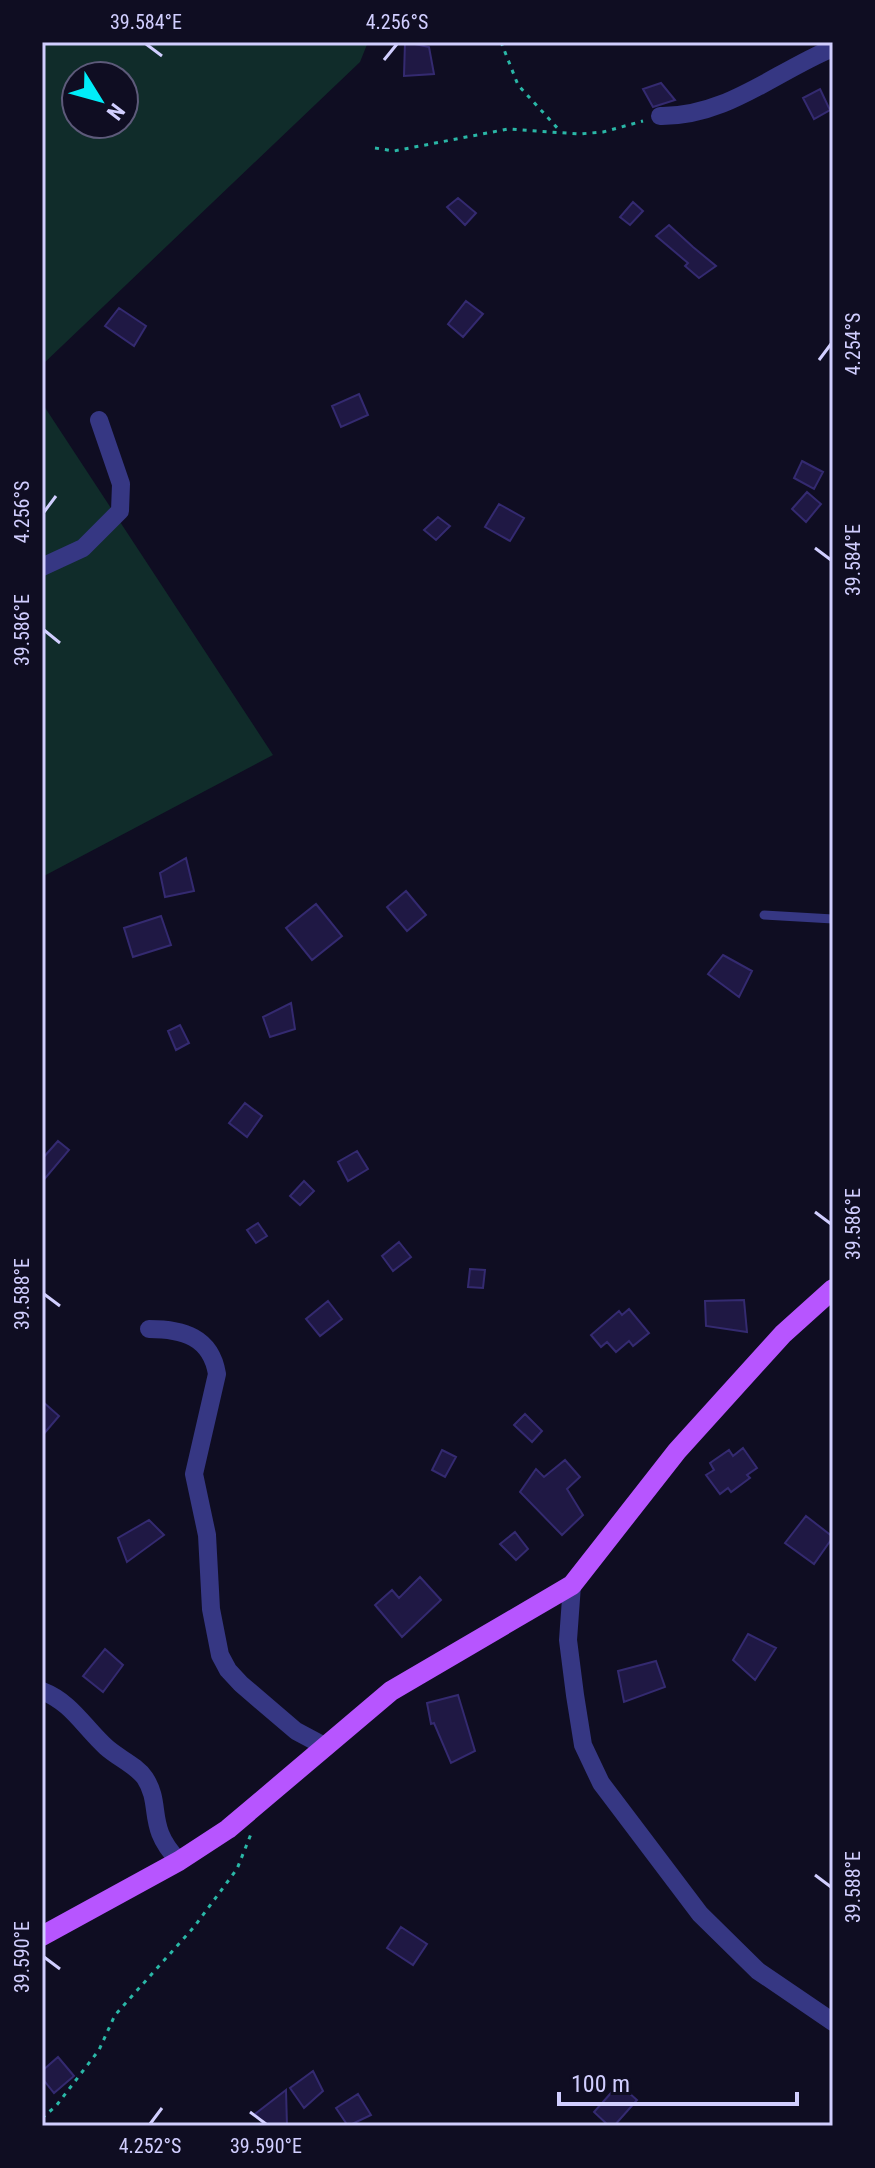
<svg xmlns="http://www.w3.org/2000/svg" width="875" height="2168" viewBox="0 0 875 2168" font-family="'Roboto Condensed',sans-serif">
  <rect width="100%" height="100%" fill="#0f0d22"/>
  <path fill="#102c2a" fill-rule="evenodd" d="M42 42H368L360 62 42 365ZM76 76H124V124H76Z
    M42 403 273 755 42 877Z"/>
  <path fill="#1f1844" stroke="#342a70" stroke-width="2" d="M405 42 429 47 434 74 404 76Z
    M661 83 675 100 653 107 643 89Z
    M820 89 830 110 814 119 803 98Z
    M458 198 476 213 465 225 447 207Z
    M633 202 643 211 630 225 620 217Z
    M669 225 693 247 716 266 699 278 685 266 688 263 656 236Z
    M466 301 483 314 463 337 448 324Z
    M119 308 146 326 134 346 105 326Z
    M359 394 368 415 341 427 332 406Z
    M802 461 823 472 814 489 794 478Z
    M807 492 821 504 806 522 792 509Z
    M499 504 524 518 510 541 485 527Z
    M438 517 450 526 436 540 424 530Z
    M186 858 194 891 165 897 160 873Z
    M406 891 426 915 407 931 387 907Z
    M316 904 342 936 312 960 286 928Z
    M161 916 171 945 133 957 124 928Z
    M723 955 752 971 739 997 708 974Z
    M291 1003 295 1029 270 1037 263 1017Z
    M180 1025 189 1043 176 1050 168 1031Z
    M245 1103 262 1116 247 1137 229 1123Z
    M58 1141 69 1150 42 1182V1159Z
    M357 1151 368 1169 348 1181 338 1162Z
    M304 1181 314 1191 300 1205 290 1196Z
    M258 1223 267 1236 256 1243 247 1230Z
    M399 1242 411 1257 393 1271 382 1256Z
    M470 1269 485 1270 483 1288 468 1287Z
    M744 1300 747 1332 706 1326 705 1301Z
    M328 1301 342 1319 320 1336 306 1319Z
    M629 1309 649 1333 633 1346 629 1341 616 1352 607 1342 601 1347 591 1335 619 1311 622 1315Z
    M42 1401 59 1416 42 1436Z
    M525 1414 542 1431 532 1442 514 1425Z
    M743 1448 757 1468 747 1475 750 1478 731 1492 728 1488 720 1494 706 1475 714 1470 710 1463 729 1450 733 1456Z
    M442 1450 456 1457 445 1477 432 1470Z
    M565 1460 580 1477 567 1489 583 1515 562 1535 520 1492 536 1469 544 1477Z
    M806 1516 833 1537 814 1564 785 1543Z
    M149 1520 164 1535 127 1562 118 1538Z
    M515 1532 528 1549 516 1560 500 1544Z
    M420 1577 441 1600 402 1637 375 1605 392 1590 399 1598Z
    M748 1634 776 1648 755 1680 733 1660Z
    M105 1649 123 1665 103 1692 83 1676Z
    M656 1661 665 1687 624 1702 618 1671Z
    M458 1695 475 1751 451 1763 434 1723 431 1724 427 1703Z
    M401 1927 427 1944 413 1965 387 1948Z
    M58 2057 74 2076 54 2093 42 2078V2071Z
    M313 2071 323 2091 304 2108 290 2088Z
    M619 2084 637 2100 614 2126H609L594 2112Z
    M286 2090 287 2126H266L255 2114Z
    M358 2094 371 2115 348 2126 336 2108Z"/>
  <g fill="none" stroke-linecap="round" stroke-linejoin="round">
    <path stroke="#2ab7a7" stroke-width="3" stroke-dasharray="4 6" stroke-linecap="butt" d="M501 42 518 85 561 132
      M375 148 394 151 508 129 579 134 603 132 643 121
      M42 2118 56 2106 99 2050 115 2015 194 1927 237 1869 251 1834"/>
    <path stroke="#363783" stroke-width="9" d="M764 915 833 919"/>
    <path stroke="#363783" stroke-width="18" d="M660 116C726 117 775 72 833 48
      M42 567 83 548 120 511 121 484 99 420
      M149 1329C183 1329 211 1337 217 1374L194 1474 207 1535 211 1609 220 1655 228 1670 241 1684 296 1731 326 1747
      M572 1585 568 1640 575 1695 583 1745 601 1783 700 1914 758 1971 833 2022
      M42 1691C71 1702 84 1727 106 1747 118 1758 136 1765 145 1778 163 1806 145 1826 179 1861"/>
    <path stroke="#b755ff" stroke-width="20" d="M42 1936 179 1861 228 1829 391 1691 572 1585 677 1451 783 1334 833 1289"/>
  </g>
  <path fill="none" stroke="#d1ceff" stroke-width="3" d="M146 44 162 56M384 60 397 44M819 360 831 344M44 512 56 496M815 548 831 560M44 630 60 643M815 1212 831 1224M44 1294 60 1306M815 1875 831 1887M44 1957 60 1969M250 2112 266 2124M150 2124 162 2108"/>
  <rect width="875" height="2168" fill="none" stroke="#0f0d22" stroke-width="88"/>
  <g transform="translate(100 100) rotate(127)"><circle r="38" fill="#0f0d22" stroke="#5d5a7a" stroke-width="2"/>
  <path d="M0-6L14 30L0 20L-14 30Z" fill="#00edf9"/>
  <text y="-12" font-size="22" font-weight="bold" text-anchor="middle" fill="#d1ceff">N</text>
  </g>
  <path d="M559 2092v12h238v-12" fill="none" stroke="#d1ceff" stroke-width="4"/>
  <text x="571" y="2092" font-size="24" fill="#d1ceff" stroke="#0f0d22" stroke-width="6" paint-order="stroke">100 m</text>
  <rect x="44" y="44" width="787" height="2080" fill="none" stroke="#d1ceff" stroke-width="3"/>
  <g font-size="20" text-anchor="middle" fill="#d1ceff">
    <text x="146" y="29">39.584°E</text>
    <text x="397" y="29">4.256°S</text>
    <text transform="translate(853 344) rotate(-90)" y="7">4.254°S</text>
    <text transform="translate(22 512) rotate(-90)" y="7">4.256°S</text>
    <text transform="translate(853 560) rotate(-90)" y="7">39.584°E</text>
    <text transform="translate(22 630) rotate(-90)" y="7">39.586°E</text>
    <text transform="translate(853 1224) rotate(-90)" y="7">39.586°E</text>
    <text transform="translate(22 1294) rotate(-90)" y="7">39.588°E</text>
    <text transform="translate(853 1887) rotate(-90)" y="7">39.588°E</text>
    <text transform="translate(22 1957) rotate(-90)" y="7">39.590°E</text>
    <text x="150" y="2153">4.252°S</text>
    <text x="266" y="2153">39.590°E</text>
  </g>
</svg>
